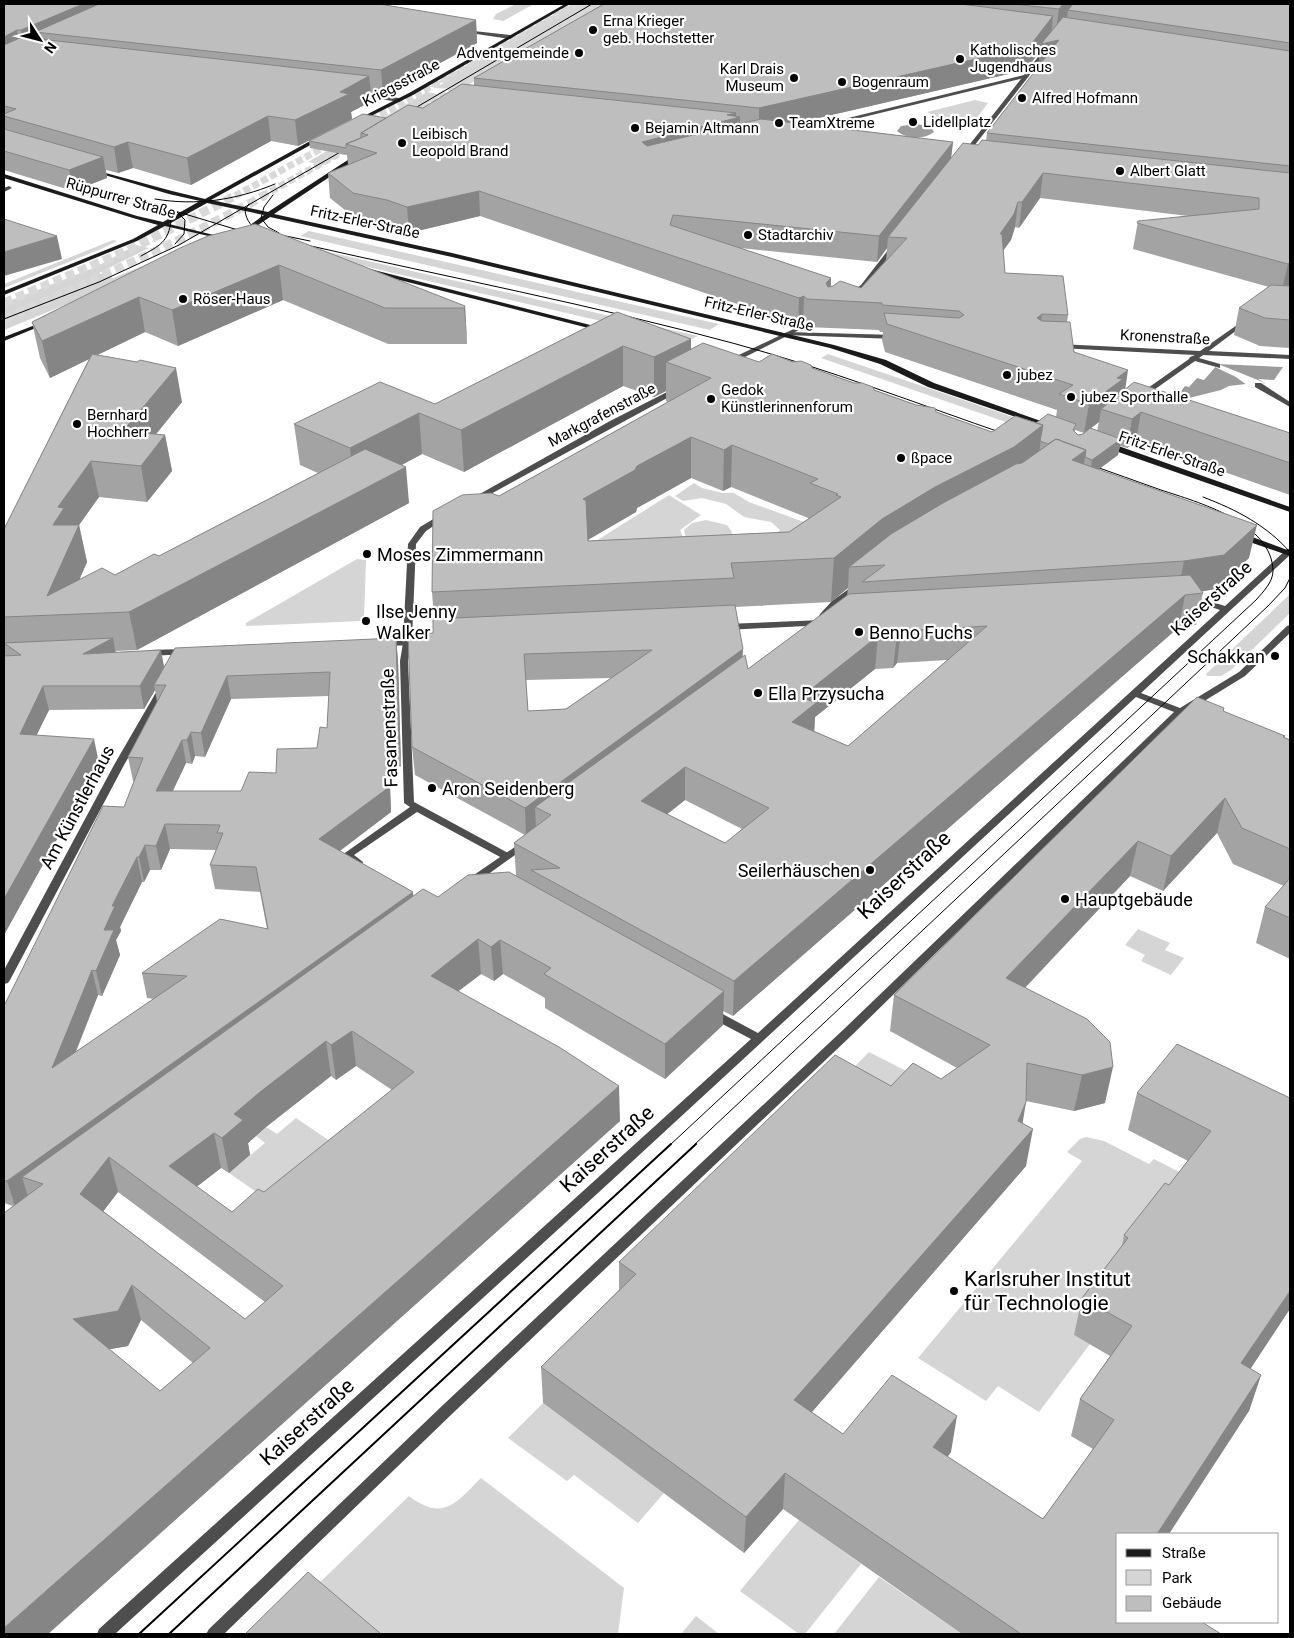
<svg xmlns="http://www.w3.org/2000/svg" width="1294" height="1638" viewBox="0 0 1294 1638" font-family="Roboto,sans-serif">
  <rect width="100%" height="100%" fill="#fff"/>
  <path fill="#d5d5d5" d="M516 4H534L503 21 493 19 496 14Z
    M572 4H605L463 88C453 86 448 90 435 88L449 80 448 79 433 87H429Z
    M427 92 442 95 323 165 308 162Z
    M975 100 988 103 970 127 957 126 927 112Z
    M309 231 719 324 710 330 300 236Z
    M113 240 117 241 101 249 4 288V284Z
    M136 245 149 248 99 273 113 278 172 254 116 284 4 330V303L96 267Z
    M302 246 698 336 687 341 342 261Z
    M828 354 1069 436 1040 434 821 358Z
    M694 483 702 488 723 493H734L749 502 804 522 825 538 771 539 780 530 771 522 744 517 726 504 702 498 683 501 675 496Z
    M669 495 701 515 680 530 687 547 580 551Z
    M706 520 727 525 732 532 731 536 686 538 684 530 692 523Z
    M357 559 366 560 364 618 361 621 246 626V623Z
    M1290 594V613L1231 670 1221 676H1207L1206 674Z
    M1138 929 1170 943 1165 950 1184 958 1171 975 1141 961 1145 955 1125 945Z
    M869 1052 926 1081 908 1099 831 1091Z
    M296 1118 355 1158 282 1210 229 1173 265 1143 256 1136 266 1127 277 1134Z
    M1086 1137 1104 1141 1149 1164 1154 1159 1193 1179 1074 1335 1090 1344 1039 1412 998 1386 986 1401 918 1358 1082 1161 1067 1152 1080 1139Z
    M543 1403 664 1493 638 1523 574 1475 567 1481 508 1438Z
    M481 1478 624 1588 618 1634H363L312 1590 409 1496C443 1522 456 1503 481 1478Z
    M799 1520 861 1564 805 1634H799L740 1591Z
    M879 1577 962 1634H834Z
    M696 1616 719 1634H681Z"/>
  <path fill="#9c9c9c" d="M917 124 931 127 934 132C924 140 906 139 897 131L901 126Z
    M1218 364 1283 367 1274 380 1258 379 1265 383 1251 388 1246 384 1229 386 1221 390 1177 401 1176 397 1185 386 1189 387 1197 378 1204 380Z"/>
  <path fill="#fff" d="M1218 364 1238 372 1265 383 1251 388 1236 377 1215 367Z"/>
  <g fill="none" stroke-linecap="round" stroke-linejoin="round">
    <path stroke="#d9d9d9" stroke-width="7" stroke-dasharray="7 3" stroke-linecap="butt" d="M405 116 598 4
      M363 125 576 4
      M235 196 333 142
      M262 196 353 146"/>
    <path stroke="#d9d9d9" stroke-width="9" stroke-dasharray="9 4.5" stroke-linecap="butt" d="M4 303 131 249 237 195
      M4 319C93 281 180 242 265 195"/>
    <path fill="#4e4e4e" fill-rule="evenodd" d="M1024 75 1029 76 967 155H963V153Z
      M9 186 12 188 4 192V188Z
      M1247 318 1250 320 1249 321 1209 351 1290 355V359L1203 355 1199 358 1220 364V368L1195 361 1141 399H1138V395L1189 359 1190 357 1195 355 1059 348 1056 346 1059 344 1200 351Z
      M787 332 896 335 899 337 896 339 785 335 784 334Z
      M1255 383H1261L1290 402V407L1255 387Z
      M857 583 860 584V588L838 605 826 618H820L819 616 820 614 832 601Z
      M407 640 411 643 408 661 414 802 510 854 511 856 510 858H502L417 812 354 855 363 862 362 864H354L342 855 410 807 404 803 400 661 403 643Z"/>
    <path fill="#4e4e4e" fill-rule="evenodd" d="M465 30 510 35 513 37 510 39 463 32Z
      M1045 48 1050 49 1028 77 806 131 803 129 1024 75Z
      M357 92 399 98 402 100 399 102 355 95V93Z
      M892 245 897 246C888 259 863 298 847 297V295L861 285Z
      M800 326 805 327 731 364 724 362Z
      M673 389 680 391 476 502H470L469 500 610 421Z
      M440 515H446L447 517 426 531 416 544 412 640 419 639 423 642 419 645 381 646 380 644 381 642 403 640 408 544 420 527Z
      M1287 549H1290V555L1141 693 1180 708 1239 672 1287 626 1290 625V633L1245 676 1188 711 1190 713 1188 715H1182L1154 740 852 1035 453 1413 224 1634H206L209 1629 443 1405 844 1029 1174 712 1136 697 610 1182 115 1634H97L99 1629 751 1039 709 1017 707 1014 709 1011H717L758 1033 1220 610 1205 605 1185 603 1184 601 1185 599 1206 600 1225 606Z
      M822 620 825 621 826 623 825 625 726 630 722 627 726 624Z
      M185 649 189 652 188 654 149 656 145 653 149 650Z
      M163 686 168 689 124 765 10 980 8 983 4 984V970L114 765 158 689Z
      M525 840 529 841 530 843 529 845 476 883H468L467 881 468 879Z"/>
    <path fill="#1b1b1b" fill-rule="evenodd" d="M565 4H570L413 95 359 122 354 121 409 93Z
      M321 135 323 136V138L211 200 268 212 357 154H361V156L274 214 452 253 834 345 886 360 934 383 1055 426 1051 428H1048L928 387 880 364 830 348 452 257 270 217 246 233H242V231L264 215 207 203 169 224 226 238V240L165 226 137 241 4 295V291L133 239 158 225 133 218 4 178V174L137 216 163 222 200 201 169 194 91 171V169L172 191 205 199Z
      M370 269 602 328 603 329 600 331 368 272V270Z
      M43 322 48 323 4 341V337Z
      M1104 443H1110L1290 507V512L1104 447Z
      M1238 534H1244L1290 551V556L1238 538Z"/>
    <path stroke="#000" stroke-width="1" d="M405 114 592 4
      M75 181 248 233
      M273 195 264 207 261 218 268 227 279 233
      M155 199C197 206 236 200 275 184
      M249 204 245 210C246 221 252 227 261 233
      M271 233 310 241
      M175 244 184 234 185 220 177 212
      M302 244C447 277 593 305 736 344 828 369 918 404 1008 435
      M141 256C159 246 169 242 171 220L156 208
      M4 319 99 282 179 245 349 147
      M1203 497C1237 510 1266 525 1290 552
      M670 1145 1256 600C1263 592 1273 582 1273 571 1272 522 1197 502 1161 490 1137 481 1112 473 1088 464
      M694 1145 1268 606 1285 588 1290 578"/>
    <path stroke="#000" stroke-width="2" d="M139 1634 671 1144
      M169 1634 696 1144"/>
  </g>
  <path fill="#a3a3a3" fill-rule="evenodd" d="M4 4 476 20 477 43 383 94 371 93 372 101 351 112 352 119 298 146 271 141 191 185 133 168 118 173 106 170 107 178 73 191 4 170Z
    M604 4H1290V285L1289 286H1290V348L1260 346 1234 335 1239 308 1269 287 1133 249 1138 221 1188 216 1040 198 1019 228 1015 227 1011 240 1003 251 1005 273 1068 315 1067 322 1074 352 1125 389 1290 433V495L1136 441 1127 448 1120 446 1118 455 1098 469 1249 558 1216 589 1201 591 1203 593 1196 625 1179 627 733 1016 723 1011V1025L665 1079 545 1008V998L503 974 494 981 481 974 458 991 620 1121 48 1634 13 1206 4 1203V1006L124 807 134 781H133L128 757 157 702 155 690 144 709 49 710 36 735 99 763 4 935V529L89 359 50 378 40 358 32 322 208 236 465 306 467 344H388L283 300 178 346 145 332 97 355 182 402 156 434 165 435 172 471 147 502 99 497 79 525 87 562 79 580 115 575 159 556 318 473 300 465 294 424 435 404 617 312 691 349 759 362 812 368 992 432 1036 423 1056 417 1057 410 885 352 882 340 883 332H880L879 330 806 327 803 323 798 325 480 216 409 233 390 225 356 219 330 198 328 173 348 165 347 155 310 148 309 141 423 108 474 86V78ZM1040 51 1039 67 987 133 986 141 951 158 953 142 796 123 1026 70ZM740 248 877 262 887 248 886 260 861 288 831 287V278ZM623 386 654 397 666 391V401L668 402 499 496 432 592 434 619 433 633 412 747 415 775 525 835 514 843 516 875 438 897 413 896V892L340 851 391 812 389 761 401 767 398 661 396 638 164 667 116 652 115 651 137 650 409 503 402 465 422 454 464 472ZM1099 422 1097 431 1090 429ZM1075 430 1084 433 1083 434 1078 435 1075 432ZM691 478 723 491 731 487 808 518V519L789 532 588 541V540L636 512 637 508ZM848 588 847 596 748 669 742 657 735 607 831 602ZM947 660 848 746 814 731 815 717 875 669 893 668 897 663ZM611 678 566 709 528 711 526 680ZM329 696 327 728 317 748 276 773 241 791H173L186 763 192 764 195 756 205 757 231 699ZM685 800 742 829 725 843 667 814ZM170 849 216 850 210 865 215 889 260 892 267 929 142 973 147 998 154 999 76 1052 98 995 102 996 120 955 116 940 121 931 120 927 142 882H144L150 870H161ZM356 1066 392 1090 264 1192 232 1212 196 1187 221 1168 229 1173 250 1155 248 1143 266 1127 331 1076 336 1080ZM118 1192 265 1302 245 1319 103 1211ZM141 1320 193 1363 160 1391 109 1349 128 1346Z
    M1224 712 1285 736 1284 738 1290 740V959L1256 943 1265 907 1284 886 1233 864 1217 833 1163 891 1130 876 1025 988 1105 1103 1074 1111 1026 1101 1022 1123 1026 1166 812 1412 843 1434 951 1452 947 1457 1043 1519 1093 1449 1071 1436 1080 1399 1110 1356 1074 1335 1082 1298 1122 1246 1124 1235 1169 1185 1188 1161 1128 1130 1137 1093 1290 1098 1250 1369 1261 1375 1249 1411 1118 1534V1622L1221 1634H962L783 1509 744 1553 543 1403 541 1367 619 1290V1262L891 1086 941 1079 957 1068 890 1031 894 995Z"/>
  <path fill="#858585" d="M83 4H140L35 32 38 48 25 54 21 30Z
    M1063 4H1078L1068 10 1067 18 1056 31 1059 9Z
    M1053 16 1051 37 1059 40 1038 67 1040 51 1026 70 759 132V108Z
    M476 20 477 43 383 94 381 70Z
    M17 30 21 53 4 63V37Z
    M369 76 372 101 351 112 352 119 298 146 295 120 340 92Z
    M736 113V118L740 117 739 141 642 166V142L727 115Z
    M268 116 271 141 191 185 187 158Z
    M128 142 133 168 118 173 114 147Z
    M953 142 950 166 888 237 887 248 877 262 879 236Z
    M103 157 107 178 73 191 69 170Z
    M1043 173 1040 198 1019 228 1022 202Z
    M479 191 480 216 409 233 407 207Z
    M1018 202 1015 227 1011 240 996 260 1000 234Z
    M57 236 62 259 4 276V252Z
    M1290 262V285L1282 290 1288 264Z
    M279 265 283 300 178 346 172 310Z
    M831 278 830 300 826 283Z
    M804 296 803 323 798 325 799 298Z
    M139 297 145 332 50 378 42 341Z
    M465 306 467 342V344L464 308Z
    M1042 314 1038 341 1037 318Z
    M691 339V370L666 362V391L654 397V357Z
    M623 346V386L464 472 461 430Z
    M176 368 182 402 131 465 123 431Z
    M1128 370 1124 398 1101 409 1099 422 1084 433 1089 404 1117 378Z
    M1141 412 1136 441 1127 448 1132 419Z
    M419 413 422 454 354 490 350 448Z
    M1043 425 1037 467 849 567 848 588 831 602 834 558 882 519 935 487Z
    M165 435 172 471 147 502 141 466Z
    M691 437V478L637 508 636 512 584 542 583 499 637 466Z
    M1121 439 1118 455 1090 476 1092 460Z
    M732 445 731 487 723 491 724 450Z
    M1086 450 1081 482 1072 460Z
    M91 461 99 497 79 525 87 562 64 615 47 596 53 525 58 507Z
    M406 467 409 503 137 650 129 612Z
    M1257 525 1249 558 1216 589 1177 596 1184 561Z
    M1185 595 1179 627 733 1016 734 981Z
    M901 631 897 663 893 668 897 636Z
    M878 636 875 669 815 717 814 736 792 722 801 697Z
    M113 638 117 661 83 654Z
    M396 638 398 661 401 767 399 743Z
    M743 649 742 676 551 815 535 807 536 828 526 835 525 808Z
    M161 650 165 672 154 685 155 690 144 709 140 686Z
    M227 676 231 699 205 757 201 733Z
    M43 686 49 710 26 757 20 734Z
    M191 732 195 756 192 764 187 740Z
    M387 737 389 761 391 812 322 864 319 839Z
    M94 739 99 763 4 935V899Z
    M182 740 186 763 161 815 156 791Z
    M685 767V800L641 835V801Z
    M1225 798 1217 833 1163 891 1171 856Z
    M165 824 170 849 161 870 156 846Z
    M1138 841 1130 876 1000 1014 1006 978Z
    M145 845 150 870 144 882 139 857Z
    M137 857 142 882 120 927 121 931 116 940 120 955 102 996 96 971 104 930 112 906Z
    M413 892 415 916 43 1184 22 1177 28 1197 15 1206 7 1181Z
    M478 939 481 974 434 1010 431 976Z
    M500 940 503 974 494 981 491 947Z
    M92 970 98 995 59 1093 52 1068Z
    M724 991 723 1025 665 1079V1044Z
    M352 1031 356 1066 336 1080 331 1045Z
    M326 1041 331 1076 266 1127 248 1143 250 1155 229 1173 222 1138 234 1114 260 1092Z
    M1113 1067 1105 1103 1074 1111 1082 1075Z
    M619 1086 620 1121 48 1634H4V1628Z
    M1026 1102 1020 1139 1033 1129 1026 1166 791 1436 794 1400 1018 1121Z
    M214 1133 221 1168 177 1202 169 1166Z
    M109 1157 118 1192 90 1229 80 1194Z
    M132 1285 141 1320 128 1346 83 1354 73 1319Z
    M1290 1291V1309L1230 1400 1241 1363Z
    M1261 1375 1249 1411 1169 1534H1157Z
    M957 1416 951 1452 927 1484 933 1447Z
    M785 1473 783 1509 744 1553 746 1517Z"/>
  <path fill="#bebebe" stroke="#858585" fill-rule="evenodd" d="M4 4H83L21 30H17L4 37Z
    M99 4H379L476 20 381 70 35 32Z
    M604 4H961L1053 16 1029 47 759 108 474 78Z
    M1012 4H1063L1059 9Z
    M1073 4H1290V43L1068 10Z
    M1063 17 1290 51V166L987 133 1059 40 1041 44Z
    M22 37 369 76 340 92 349 94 295 120 268 116 187 158 128 142 114 147 4 116V114L16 109 4 106V45Z
    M462 84 736 113 727 115 740 117 642 142 647 146 761 119 953 142 879 236 673 215 670 225 831 278 826 283 828 287 833 286 840 281 861 288 907 238 888 237 963 143 978 145 982 140 1290 173V262L1288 264 1137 223 1138 221 1259 209V198L1043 173 1022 202H1018L1014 214 1000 234H1002L1005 273 1063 276 1068 315 1042 314 1037 318 1042 321 1070 322 1074 352 1128 370 1117 378 1123 379 1089 404 1059 394 1073 385 887 324 884 313 959 318 964 315 959 311 882 305V303L807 299 804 296 799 298 479 191 407 207 387 200 353 193 328 173 377 153 346 144 368 135 361 133 408 105 423 108Z
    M363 114 386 118 361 133V138L346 144V148L309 141Z
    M4 129 103 157 69 170 4 151Z
    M4 219 57 236 4 252Z
    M255 224 465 306 464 308H385L279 265 172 310 139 297 42 341 32 322 180 248 208 236Z
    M1271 285 1290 286V320L1265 318 1239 308Z
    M617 312 691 339 654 357 623 346 461 430 419 413 350 448 294 424 380 382 435 404Z
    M703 343 759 362 772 354 793 362 801 361 811 365 812 368 854 383H862L873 387 874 390 916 405 935 408 936 412 992 432 1015 416 1043 425 1014 447 935 487 882 519 834 558 731 563 734 578 432 592 433 511 462 495 491 493 499 496 711 378 666 362ZM691 437 724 450 732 445 818 479 810 483 838 494 836 495 841 497 789 532 588 541 586 501 583 499 635 470 637 466Z
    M92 354 137 362 140 360 176 368 123 431 165 435 141 466 91 461 58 507 64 508 53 525H79L47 596 102 568 115 575 154 554 159 556 365 449 406 467 129 612 4 617V529Z
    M1134 382 1290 433V463L1141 412 1132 419 1101 409Z
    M1048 414 1076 424 1073 430 1078 435 1083 434 1090 428 1121 439 1092 460 1085 457 1086 450 1061 441 1059 439 1058 440 1056 439 1048 444 1040 441 1043 425 1036 423Z
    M1056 439 1086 450 1072 460 1257 525 1224 555 1184 561 862 582 885 565 849 567 891 534 943 503 1016 464 1022 463Z
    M1190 575 1203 593 1185 595 734 981 531 870 560 868 514 843 551 815 535 807 745 655 748 669 849 594ZM987 626 848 746 792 722 816 703 801 697 878 636H897L901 631ZM685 767 769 808 725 843 641 801Z
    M735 605 743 649 525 808 412 747 408 634 433 633V619ZM652 650 566 709 528 711 524 654Z
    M113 638 83 654 161 650 140 686H43L20 734 94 739 4 899V656L21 655 4 643Z
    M396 638 399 743 387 737 388 788 319 839 413 892 7 1181 4 1180V1006L103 806 124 807 143 758 128 757 166 685H154L175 648ZM330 672 327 728 320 727 317 748 277 749 276 773 249 772 241 791H156L182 740H187L191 732 201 733 227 676ZM165 824 220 825 217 833H223L210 865 256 867 268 929 220 919 142 973 187 976 52 1068 92 970 96 971 114 930H104L115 906H112L137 857H139L145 845 156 846Z
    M1197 697 1224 708 1223 711 1285 736 1283 737 1290 740V849L1242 828 1225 798 1171 856 1138 841 1006 978 1087 1019 1110 1042 1113 1067 1082 1075 1027 1063 1026 1102 1018 1121 1033 1129 794 1400 843 1434 892 1375 957 1416 933 1447 1043 1519 1114 1420 1080 1399 1132 1326 1082 1298 1128 1238 1124 1235 1165 1183 1169 1185 1211 1131 1137 1093 1177 1044 1290 1098V1291L1241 1363 1261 1375 1157 1534H1118V1622H1202L1221 1634H1021L785 1473 746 1517 541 1367 636 1274 619 1262 835 1055 891 1086 913 1063 941 1079 990 1045 894 995Z
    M509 872 724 991 665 1044 544 974 551 968 500 940 491 947 478 939 431 976 559 1047 619 1086 4 1628V1213L43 1184 22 1177 423 889 438 897 468 875ZM352 1031 414 1072 264 1192 258 1189 232 1212 169 1166 214 1133 222 1138 243 1120 234 1114 260 1092 326 1041 331 1045ZM109 1157 283 1286 245 1319 80 1194ZM132 1285 210 1348 160 1391 73 1319 118 1311Z
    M1290 878V918L1265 907Z
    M308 1572 381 1634H245Z"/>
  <g fill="#000" stroke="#fff" stroke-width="2">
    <circle cx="593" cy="30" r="5"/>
    <circle cx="579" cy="53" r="5"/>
    <circle cx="960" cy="59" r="5"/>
    <circle cx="794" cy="78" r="5"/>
    <circle cx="842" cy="82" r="5"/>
    <circle cx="1022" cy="98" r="5"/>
    <circle cx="913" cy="122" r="5"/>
    <circle cx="779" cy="123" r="5"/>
    <circle cx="635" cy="128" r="5"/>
    <circle cx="402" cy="143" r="5"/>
    <circle cx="1120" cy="171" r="5"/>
    <circle cx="748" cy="235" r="5"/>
    <circle cx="183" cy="299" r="5"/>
    <circle cx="1007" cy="375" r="5"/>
    <circle cx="1071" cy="397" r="5"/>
    <circle cx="711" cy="399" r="5"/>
    <circle cx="77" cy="424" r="5"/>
    <circle cx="901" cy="458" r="5"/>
    <circle cx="367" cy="554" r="5"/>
    <circle cx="366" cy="621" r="5"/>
    <circle cx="859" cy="632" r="5"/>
    <circle cx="1275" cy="656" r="5"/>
    <circle cx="758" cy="693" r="5"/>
    <circle cx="432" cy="788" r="5"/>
    <circle cx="870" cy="870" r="5"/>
    <circle cx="1065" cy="899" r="5"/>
    <circle cx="954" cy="1291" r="5"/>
  </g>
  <g text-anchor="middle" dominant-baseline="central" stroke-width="4.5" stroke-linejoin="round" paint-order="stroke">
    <g font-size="15" fill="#000" stroke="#fff" text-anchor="start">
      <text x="603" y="21">Erna Krieger<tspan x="603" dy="17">geb. Hochstetter</tspan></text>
      <text x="970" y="50">Katholisches<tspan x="970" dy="17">Jugendhaus</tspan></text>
      <text x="569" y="53" text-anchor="end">Adventgemeinde</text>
      <text x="784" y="69" text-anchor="end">Karl Drais<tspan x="784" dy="17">Museum</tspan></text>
      <text x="852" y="82">Bogenraum</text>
      <text x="1032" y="98">Alfred Hofmann</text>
      <text x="923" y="122">Lidellplatz</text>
      <text x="789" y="123">TeamXtreme</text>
      <text x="645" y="128">Bejamin Altmann</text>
      <text x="412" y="134">Leibisch<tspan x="412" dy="17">Leopold Brand</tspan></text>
      <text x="1130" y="171">Albert Glatt</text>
      <text x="758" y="235">Stadtarchiv</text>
      <text x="193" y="299">Röser-Haus</text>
      <text x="1017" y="375">jubez</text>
      <text x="721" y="390">Gedok<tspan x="721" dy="17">Künstlerinnenforum</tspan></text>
      <text x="1081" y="397">jubez Sporthalle</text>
      <text x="87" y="415">Bernhard<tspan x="87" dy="17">Hochherr</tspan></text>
      <text x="911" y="458">ßpace</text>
    </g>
    <g font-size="15" fill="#000" stroke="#fff">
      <text transform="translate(401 83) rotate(-28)">Kriegsstraße</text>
      <text transform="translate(121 198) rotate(16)">Rüppurrer Straße</text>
      <text transform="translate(365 222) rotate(12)">Fritz-Erler-Straße</text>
      <text transform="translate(759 314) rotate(13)">Fritz-Erler-Straße</text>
      <text transform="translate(1165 337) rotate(3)">Kronenstraße</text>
      <text transform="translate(602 415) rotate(-28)">Markgrafenstraße</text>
      <text transform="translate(1172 454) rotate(19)">Fritz-Erler-Straße</text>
    </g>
    <g font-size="18" fill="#000" stroke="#fff" text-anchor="start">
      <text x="377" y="554">Moses Zimmermann</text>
      <text x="376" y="611">Ilse Jenny<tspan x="376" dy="21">Walker</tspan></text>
      <text x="869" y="632">Benno Fuchs</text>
      <text x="1265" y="656" text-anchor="end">Schakkan</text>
      <text x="768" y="693">Ella Przysucha</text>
      <text x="442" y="788">Aron Seidenberg</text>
      <text x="860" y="870" text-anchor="end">Seilerhäuschen</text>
      <text x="1075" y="899">Hauptgebäude</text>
    </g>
    <g font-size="18" fill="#000" stroke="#fff">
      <text transform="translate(1211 598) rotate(-42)">Kaiserstraße</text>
      <text transform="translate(389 728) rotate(-92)">Fasanenstraße</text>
      <text transform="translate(77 807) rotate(-62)">Am Künstlerhaus</text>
    </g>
    <g font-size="21" fill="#000" stroke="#fff">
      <text transform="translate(904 875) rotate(-43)">Kaiserstraße</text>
      <text transform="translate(607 1149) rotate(-42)">Kaiserstraße</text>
      <text transform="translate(307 1422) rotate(-42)">Kaiserstraße</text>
    </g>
    <g font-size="21" fill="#000" stroke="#fff" text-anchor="start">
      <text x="964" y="1279">Karlsruher Institut<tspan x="964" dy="24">für Technologie</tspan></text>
    </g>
  </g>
  <rect width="1294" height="1638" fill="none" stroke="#000000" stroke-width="10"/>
  <rect x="1116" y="1533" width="162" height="90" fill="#ffffff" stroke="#999999"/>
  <rect x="1126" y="1549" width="25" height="8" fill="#1b1b1b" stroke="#999999"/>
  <text x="1162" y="1558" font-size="15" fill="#000000">Straße</text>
  <rect x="1126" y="1570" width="25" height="15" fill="#d5d5d5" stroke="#999999"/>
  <text x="1162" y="1583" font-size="15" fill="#000000">Park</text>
  <rect x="1126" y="1596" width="25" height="15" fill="#bebebe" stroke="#999999"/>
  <text x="1162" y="1608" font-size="15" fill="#000000">Gebäude</text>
  <g transform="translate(40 40) rotate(126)" stroke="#ffffff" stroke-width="4" paint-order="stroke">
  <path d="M0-4L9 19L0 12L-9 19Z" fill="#000000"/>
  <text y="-8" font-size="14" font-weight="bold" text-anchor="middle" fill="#000000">N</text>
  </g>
</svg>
